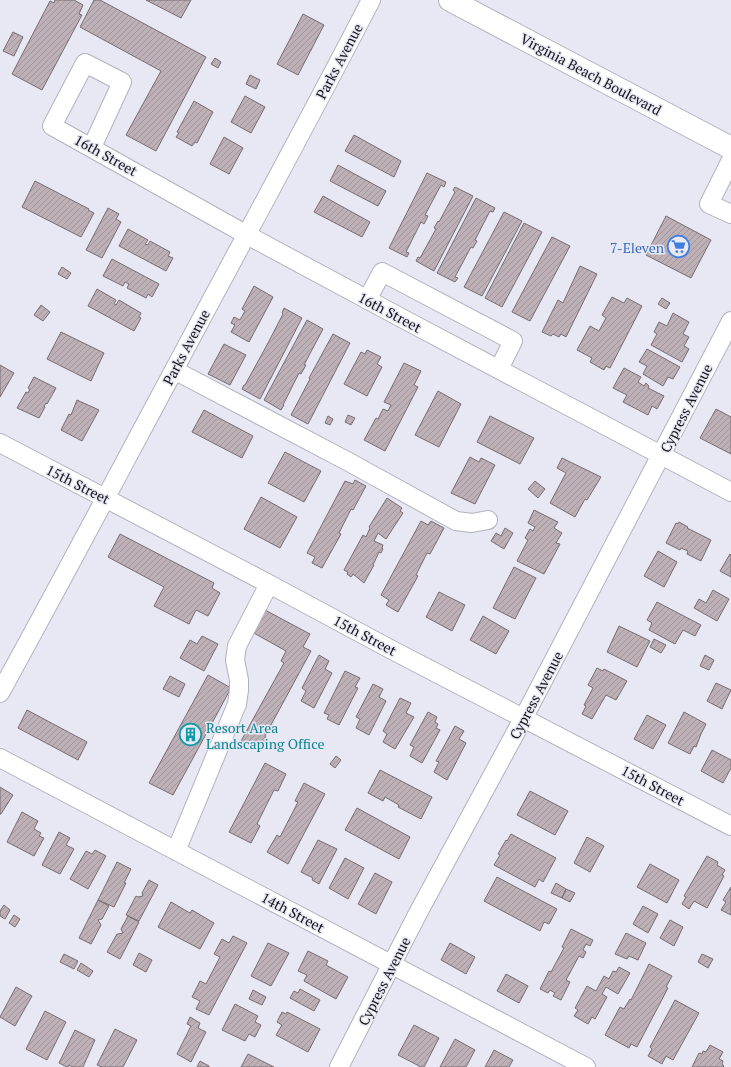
<svg xmlns="http://www.w3.org/2000/svg" width="731" height="1067" viewBox="0 0 731 1067" font-family="'PT Serif',serif">
  <defs>
    <pattern id="building-hatch" width="6" height="6" patternUnits="userSpaceOnUse"><rect width="6" height="6" fill="#bdb1b7"/><path d="M-1 1l2-2M0 6l6-6M5 7l2-2" fill="none" stroke="#a2979d"/></pattern>
  </defs>
  <rect width="100%" height="100%" fill="#e8e8f4"/>
  <path fill="url(#building-hatch)" stroke="#776c71" d="M55 0H74L83 5 79 14 82 15 42 90 12 74 50 1 54 3Z
    M94 0H100L206 57 156 151 126 135 161 71 80 27Z
    M146 0H191L181 18Z
    M303 14 324 25 298 75 277 64Z
    M13 32 23 37 14 56 3 51Z
    M215 58 221 62 218 68 211 64Z
    M250 75 260 80 256 89 246 84Z
    M245 96 265 107 251 133 231 122Z
    M194 101 213 112 197 143 195 142 192 146 176 137 179 133 177 132Z
    M354 135 401 161 394 177 345 151Z
    M224 137 243 148 229 174 210 164Z
    M338 165 386 191 378 206 330 181Z
    M427 173 446 182 444 187 441 185 425 215 428 216 424 224 421 222 406 252 409 253 407 257 389 248Z
    M35 181 89 209 88 210 94 213 81 237 22 207Z
    M455 187 473 196 434 271 416 261 418 257 420 258 436 229 434 228 438 221 439 222 455 192 453 190Z
    M323 196 370 222 362 237 314 212Z
    M476 198 495 208 493 212 490 211 475 240 477 241 473 248 471 247 455 277 458 278 455 282 437 273Z
    M108 208 119 214 116 219 121 222 102 258 86 250Z
    M504 212 522 221 482 296 464 287Z
    M666 216 711 240 691 278 646 255Z
    M524 223 542 232 502 307 485 298Z
    M128 229 148 240 145 244 148 245 150 241 170 252 168 256 173 258 166 271 119 246Z
    M552 237 570 246 530 321 512 312Z
    M112 259 159 284 152 297 148 294 146 298 127 288 129 284 125 282 123 286 103 276Z
    M580 266 597 274 566 337 561 334 559 337 553 334 551 336 542 332 558 300 563 303Z
    M62 267 71 273 67 279 58 274Z
    M254 286 273 297 249 342 231 332 235 325 231 323 234 317 240 320 245 311 242 309Z
    M97 289 116 300 114 304 116 305 119 300 141 313 139 317 141 318 134 331 88 306Z
    M612 297 624 303 627 298 642 306 610 368 606 366 604 370 590 362 592 358 577 350 590 326 599 331 606 318 602 315Z
    M662 298 670 303 666 309 658 304Z
    M41 305 50 312 43 321 34 315Z
    M284 308 302 318 260 399 242 389 244 385H245L268 343 283 314 282 313Z
    M673 313 689 322 683 334 689 337 684 346 689 349 682 362 651 345 657 334 654 332 659 322 667 326Z
    M307 320 323 329 304 365H306L301 374 299 373 283 405H284L281 410 264 400Z
    M61 332 104 353 91 381 47 359Z
    M333 334 350 343 308 424 291 415 310 379 309 378Z
    M224 344 246 355 230 385 208 374Z
    M647 349 680 367 673 379 668 377 663 386 643 374 647 366 639 362Z
    M367 350 381 357 377 364 382 367 367 396 344 384 361 352 365 354Z
    M404 363 421 371 414 385 418 387 385 451 364 440 376 418 378 419 383 409 388 411 391 405 384 402Z
    M0 365 14 373 0 397Z
    M624 368 641 377 638 382 644 386 646 383 649 386 648 388 664 396 657 409 652 406 648 415 623 402 627 395 613 388Z
    M34 377 56 388 47 404 46 403 44 406 45 407 39 418 17 408 26 392 28 393 30 389 28 388Z
    M438 391 461 404 439 447 415 435Z
    M77 400 99 410 82 441 61 430 69 414 71 415Z
    M716 409 731 417V454L700 438Z
    M204 410 253 436 242 458 192 432Z
    M348 415 355 418 351 425 345 422Z
    M328 416 333 419 330 425 325 423Z
    M490 416 534 438 520 464 477 442Z
    M285 452 321 471 304 502 268 483Z
    M470 457 479 462 481 458 495 465 475 504 451 493Z
    M562 458 601 477 587 500 585 499 575 517 550 503 566 473 557 468Z
    M355 480 366 486 353 510 351 509 339 533 341 534 322 568 312 563 315 557 307 553 345 481 353 484Z
    M535 481 545 489 538 498 528 489Z
    M261 497 297 517 280 548 244 529Z
    M387 498 402 508 400 511 403 513 386 539 378 533 374 541 383 545 382 548 383 549 381 553 379 552 373 565H374L364 583 353 574 351 577 347 574 348 572 344 570 363 535 366 537 370 528 369 527Z
    M534 510 558 522 554 528 562 533 556 543 560 544 544 574 517 561 528 540 525 538 530 529 533 531 535 527 528 523Z
    M421 521 428 525 431 521 444 528 430 554 427 553 416 575 418 576 398 612 386 605 389 600 381 595Z
    M679 522 688 527 687 528 711 540 701 561 687 554 688 551 681 548 680 550 666 543 676 523 678 524Z
    M505 528 513 533 504 549 491 541 496 533 501 536Z
    M120 534 214 583 212 588 220 593 208 616 196 610 189 624 154 606 164 587 108 557Z
    M658 551 677 562 664 587 644 576Z
    M730 554 731 555V577L720 571Z
    M514 567 536 578 515 619 493 608Z
    M713 590 729 599 717 621 694 608 699 599 706 603Z
    M439 592 465 605 452 631 426 617Z
    M657 602 701 625 695 636 683 630 675 644 649 630 652 623 647 620Z
    M265 610 310 634 303 647 311 651 265 736 266 738 259 751 241 741 284 663 281 661 286 651 252 632Z
    M483 616 509 631 496 654 470 640Z
    M619 626 650 641 637 667 607 652Z
    M202 636 218 644 204 671 180 658 190 640 197 644Z
    M654 639 666 645 661 653 650 647Z
    M319 655 329 661 325 669 332 673 314 708 301 701 306 691 302 688Z
    M705 655 714 660 709 670 700 666Z
    M597 668 603 671 604 669 627 681 616 700 606 695 592 719 582 714 586 706 584 705 593 688 588 685Z
    M345 671 360 678 355 687 358 688 339 725 327 719 329 715 324 713Z
    M208 675 231 688 173 795 149 783Z
    M170 676 185 684 179 697 163 689Z
    M716 683 731 690 722 709 707 701Z
    M373 684 383 689 379 697 386 701 369 735 356 728 360 719 356 717Z
    M400 698 411 703 406 713 414 717 395 749 383 742 387 734 383 731Z
    M27 710 87 742 78 760 18 728Z
    M428 712 437 717 435 722 438 724 436 728 440 730 422 763 410 756 414 747 410 745Z
    M684 712 706 724 701 734 696 747 694 746 690 754 668 743Z
    M647 715 666 725 653 749 634 739Z
    M455 726 464 731 459 739 466 743 447 780 434 772 439 762 436 761Z
    M712 750 731 760V768L723 783 701 771Z
    M336 756 341 760 335 768 330 764Z
    M265 763 286 774 278 791 274 790 257 824 260 826 251 843 229 832Z
    M380 770 432 797 421 819 398 807 399 805 385 797 383 801 368 793Z
    M304 783 325 794 288 864 267 852 277 835 280 837 298 802 295 801Z
    M0 787 13 795 1 814H0Z
    M530 791 568 811 555 835 517 815Z
    M357 808 410 837 399 859 345 830Z
    M22 812 38 821 34 829 41 833 39 836 44 838 34 856 7 842Z
    M59 832 70 838 66 845 74 849 60 874 42 865Z
    M511 834 556 858 543 882 539 879 535 887 494 865 500 855 498 854 506 840 507 841Z
    M587 837 604 846 590 872 574 863Z
    M318 840 337 849 319 884 312 880 313 878 301 872Z
    M95 850 106 856 88 889 70 879 86 851 92 854Z
    M707 856 718 862 717 865 725 870 722 875 724 876 707 908 694 901 689 909 682 904 686 897 684 896Z
    M345 858 364 868 348 899 329 888Z
    M117 862 131 869 124 883H126L114 907 98 900Z
    M650 864 679 880 667 903 637 887Z
    M375 873 392 882 376 914 358 904Z
    M497 877 557 909 549 924 544 922 540 931 484 901Z
    M149 880 158 885 139 921 126 915 136 896 138 897 143 896 142 893Z
    M556 883 566 889 562 898 551 893Z
    M731 887V915L721 910 726 902 723 900Z
    M566 889 575 893 570 902 562 898Z
    M98 900 109 906 102 919 98 920 101 925 91 944 79 938Z
    M171 902 190 913 192 910 214 923 200 949 158 927Z
    M4 905 10 910 5 919 0 916V911Z
    M643 906 658 914 648 933 633 924Z
    M14 915 20 919 15 927 9 923Z
    M128 916 139 922 120 959 107 952 117 934H118L123 933 121 929Z
    M670 920 683 927 674 946 660 938Z
    M571 929 593 940 590 946 586 944 583 950 586 952 583 958 579 956 566 980 570 982 561 1000 553 996 555 993 550 990 548 993 540 989 549 971 551 972 564 948 562 947Z
    M626 933 646 943 638 960 629 956 627 959 615 954Z
    M233 936 247 943 209 1015 196 1009 200 1001 192 997 200 981 206 984 220 957 214 954 222 939 229 943Z
    M268 943 289 953 271 986 251 976Z
    M450 943 475 957 466 974 441 960Z
    M308 951 328 961 326 965 348 977 336 999 304 981 307 975 298 971Z
    M139 953 152 960 146 972 133 965Z
    M64 954 78 961 74 969 60 962Z
    M702 954 713 959 708 968 698 962Z
    M81 963 93 971 89 977 77 970Z
    M649 964 672 976 666 987 668 988 637 1047 631 1044 629 1048 605 1035 620 1007 624 1009 630 999 631 1000Z
    M619 967 630 973 618 994 606 987 602 994 607 997 595 1019 592 1017 588 1024 574 1016 578 1010 575 1008 587 986 596 991 604 976 609 979 613 971 616 972Z
    M506 974 528 986 519 1003 497 991Z
    M16 987 32 996 15 1026 0 1017Z
    M300 989 320 1000 314 1011 290 998 294 991 298 993Z
    M253 990 266 997 262 1005 249 999Z
    M675 1000 699 1013 673 1060 666 1056 662 1064 648 1056 652 1049 650 1047Z
    M235 1004 258 1016 255 1022 261 1025 255 1037 249 1034 245 1041 222 1030Z
    M45 1011 66 1022 47 1060 26 1049Z
    M282 1012 286 1014 287 1012 320 1029 308 1052 276 1035 282 1025 277 1022Z
    M190 1017 200 1023 198 1028 206 1032 191 1062 177 1054 191 1026 187 1024Z
    M414 1025 439 1038 424 1067H421L398 1055Z
    M115 1029 137 1040 123 1067H102L97 1065Z
    M75 1030 95 1040 83 1067H73L69 1065 68 1067H67L59 1063Z
    M455 1039 475 1050 466 1067H440Z
    M710 1045 723 1052 719 1059 723 1061 722 1064 724 1066 723 1067H692L699 1053 702 1054 703 1051 706 1052Z
    M494 1050 513 1060 509 1067H485Z
    M248 1054 274 1067H241Z
    M200 1061 209 1066V1067H197Z"/>
  <g fill="none" stroke-linecap="round" stroke-linejoin="round">
    <defs>
      <path id="minor" d="M92 147 122 82 85 63 52 126 247 235 409 322 731 492
        M731 160 709 204 731 214
        M367 300 382 272 513 341 499 369
        M174 370 347 461 456 521 472 523 488 520
        M0 443 269 584 392 650 731 826
        M0 693C59 586 116 478 174 370 240 246 307 124 371 0
        M0 758 586 1067
        M176 851 237 704 239 690V680L235 660 237 646 269 584
        M339 1067 418 913 524 717 731 321"/>
      <path id="major" d="M450 0 731 148"/>
    </defs>
    <use href="#minor" stroke="#b2b2be" stroke-width="20"/>
    <use href="#major" stroke="#b2b2be" stroke-width="24"/>
    <use href="#minor" stroke="#fff" stroke-width="18"/>
    <use href="#major" stroke="#fff" stroke-width="22"/>
  </g>
  <defs>
    <symbol id="supermarket-ring" viewBox="-11 -11 22 22"><circle r="9.5" fill="#e8e8f4" stroke="#3f7fe0" stroke-width="1.5"/><path d="M-6-5.5h2.5l.6 2H6L4.5 2H-2.5L-4.4-4H-6ZM-1.5 3.2a1.3 1.3 0 1 0 .1 0ZM3 3.2a1.3 1.3 0 1 0 .1 0Z" fill="#3f7fe0"/></symbol>
    <symbol id="building-ring" viewBox="-11 -11 22 22"><circle r="9.5" fill="#e8e8f4" stroke="#0f9aa8" stroke-width="1.5"/><path d="M-4-6H4V6H1V3H-1V6H-4ZM-2.5-4.3h1.7v1.8h-1.7ZM.8-4.3h1.7v1.8H.8ZM-2.5-1h1.7V.8h-1.7ZM.8-1h1.7V.8H.8Z" fill="#0f9aa8"/></symbol>
  </defs>
  <g fill-rule="evenodd">
    <use href="#supermarket-ring" x="666" y="234" width="25" height="25"/>
    <use href="#building-ring" x="178" y="722" width="25" height="25"/>
  </g>
  <g text-anchor="middle" dominant-baseline="central" stroke-width="3" stroke-linejoin="round" paint-order="stroke">
    <g font-size="14" fill="#131317" stroke="#e8e8f4">
      <text transform="translate(339 61) rotate(-62)">Parks Avenue</text>
      <text transform="translate(591 74) rotate(28)">Virginia Beach Boulevard</text>
      <text transform="translate(106 155) rotate(29)">16th Street</text>
      <text transform="translate(390 312) rotate(28)">16th Street</text>
      <text transform="translate(186 347) rotate(-62)">Parks Avenue</text>
      <text transform="translate(686 408) rotate(-63)">Cypress Avenue</text>
      <text transform="translate(78 484) rotate(27)">15th Street</text>
      <text transform="translate(365 635) rotate(28)">15th Street</text>
      <text transform="translate(536 695) rotate(-62)">Cypress Avenue</text>
      <text transform="translate(653 785) rotate(28)">15th Street</text>
      <text transform="translate(293 912) rotate(28)">14th Street</text>
      <text transform="translate(384 981) rotate(-63)">Cypress Avenue</text>
    </g>
    <g font-size="14" fill="#366cbe" stroke="#e8e8f4" text-anchor="end">
      <text x="664" y="247">7-Eleven</text>
    </g>
    <g font-size="14" fill="#0d838f" stroke="#e8e8f4" text-anchor="start">
      <text x="206" y="727">Resort Area<tspan x="206" dy="16">Landscaping Office</tspan></text>
    </g>
  </g>
</svg>
